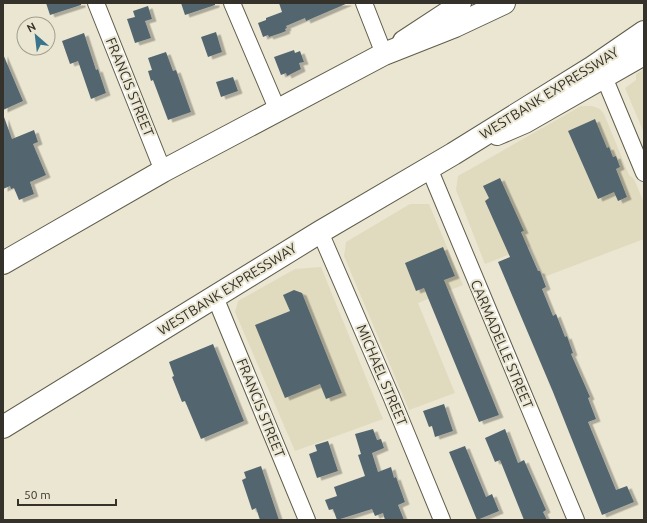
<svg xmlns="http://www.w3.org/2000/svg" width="647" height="523" viewBox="0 0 647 523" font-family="Ubuntu,sans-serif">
  <defs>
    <filter id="shadow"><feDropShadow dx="4.5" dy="2.5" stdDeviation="0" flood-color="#0004"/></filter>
  </defs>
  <rect width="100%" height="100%" fill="#eae6d2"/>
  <path fill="#e0dabf" d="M644 69V133L625 88 636 80V74Z
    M581 106H592L600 109 604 114 629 175 634 179 644 203V239L544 277 531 246 485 264 456 190 458 176Z
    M410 204H429L463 285 418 303 455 393 409 410 344 256 346 242Z
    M321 267 383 419 295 451 235 312 238 301 295 269Z"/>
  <path fill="#53666f" filter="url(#shadow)" d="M46 3H81V5L50 15Z
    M181 3H215V5L185 15Z
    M279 3H348L306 21 305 18 286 26 287 28 285 29 286 31 281 33 269 37 268 35 263 37 258 23 266 20V18L282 12Z
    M148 6 152 19 145 21 151 38 135 43 127 19 135 17 133 11Z
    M216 32 222 52 208 57 201 37Z
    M84 33 96 70 98 69 106 93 91 99 78 61 70 64 62 41Z
    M294 50 295 53 300 51 304 62 299 63 301 69 287 76 286 73 281 75 274 57Z
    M166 52 173 71 176 70 191 112 168 120 153 80 151 81 148 71 152 70 148 58Z
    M3 54 23 101 3 110Z
    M233 77 238 91 221 97 216 82Z
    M4 117 12 139 34 130 38 142 33 144 46 175 30 182 34 194 19 200 14 188 11 189 10 186 3 189Z
    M595 119 607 148 609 147 613 157 616 156 620 167 616 169 627 197 618 201 614 192 598 199 568 131Z
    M500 178 524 231 521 232 538 271H540L546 287 542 289 553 316 556 314 565 337 567 336 573 353 571 354 590 397 588 398 596 419 588 422 616 490 627 486 634 502 602 515 553 392 498 262 510 257 485 201 489 198 483 186Z
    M443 247 455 276 444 280 499 415 479 422 424 288 416 291 405 263Z
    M294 290 302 293 342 393 326 399 320 384 285 398 255 325 290 311 283 295Z
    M213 344 244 421 201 439 185 401 182 402 172 377 174 376 169 362Z
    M444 404 453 431 435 437 432 426 429 427 423 411Z
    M373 429 377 440 381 439 384 448 372 453 378 472 391 467 394 478 396 477 405 502 398 505 404 520H385L383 513 375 516 372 509 337 520 333 509 329 510 325 500 337 496 334 487 365 476 358 455 361 454 355 434Z
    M505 429 518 463 524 460 546 510 543 512 547 520H524L500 460 495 462 485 438Z
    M328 441 338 471 317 478 309 454 317 451 315 445Z
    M465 446 486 497 492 494 499 511 477 520 449 452Z
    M261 466 279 520H260L256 508 252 510 242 480 246 478 244 472Z"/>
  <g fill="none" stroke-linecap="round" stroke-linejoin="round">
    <defs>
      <path id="minor" d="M96 3 163 171
        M232 3 278 111
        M364 3 384 54
        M604 77 644 173
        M429 168 576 520
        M320 232 391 396 442 520
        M215 297 307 520"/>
      <path id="major" d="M403 41 461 3
        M497 135 525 123 644 55"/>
      <path id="highway" d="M3 263 163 171 384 54 455 26 504 3
        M3 427 320 232 453 154 593 67 644 32"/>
    </defs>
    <use href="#minor" stroke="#605d4b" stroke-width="18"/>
    <use href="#major" stroke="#605d4b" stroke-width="22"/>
    <use href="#highway" stroke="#605d4b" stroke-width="24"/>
    <use href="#minor" stroke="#fff" stroke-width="16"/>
    <use href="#major" stroke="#fff" stroke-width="20"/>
    <use href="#highway" stroke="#fff" stroke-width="22"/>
  </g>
  <g text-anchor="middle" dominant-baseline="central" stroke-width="4" stroke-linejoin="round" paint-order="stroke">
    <g font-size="14" fill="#34322a" stroke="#eae6d2">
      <text transform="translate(130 87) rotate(68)">FRANCIS STREET</text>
      <text transform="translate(549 93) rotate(-32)">WESTBANK EXPRESSWAY</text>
      <text transform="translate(227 289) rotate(-32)">WESTBANK EXPRESSWAY</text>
      <text transform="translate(502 344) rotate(67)">CARMADELLE STREET</text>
      <text transform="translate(382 375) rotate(67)">MICHAEL STREET</text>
      <text transform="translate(261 408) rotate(68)">FRANCIS STREET</text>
    </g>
  </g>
  <rect width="647" height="523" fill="none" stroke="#34322a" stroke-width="8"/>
  <g transform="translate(36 36) rotate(332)"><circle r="19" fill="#eae6d2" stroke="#a19e8f"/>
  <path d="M0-3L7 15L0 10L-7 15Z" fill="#3a748c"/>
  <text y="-6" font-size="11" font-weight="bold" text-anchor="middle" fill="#34322a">N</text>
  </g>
  <path d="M18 499v6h98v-6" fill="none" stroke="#34322a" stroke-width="2"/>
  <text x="24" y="499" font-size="12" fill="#34322a" stroke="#eae6d2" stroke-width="3" paint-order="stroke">50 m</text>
</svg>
